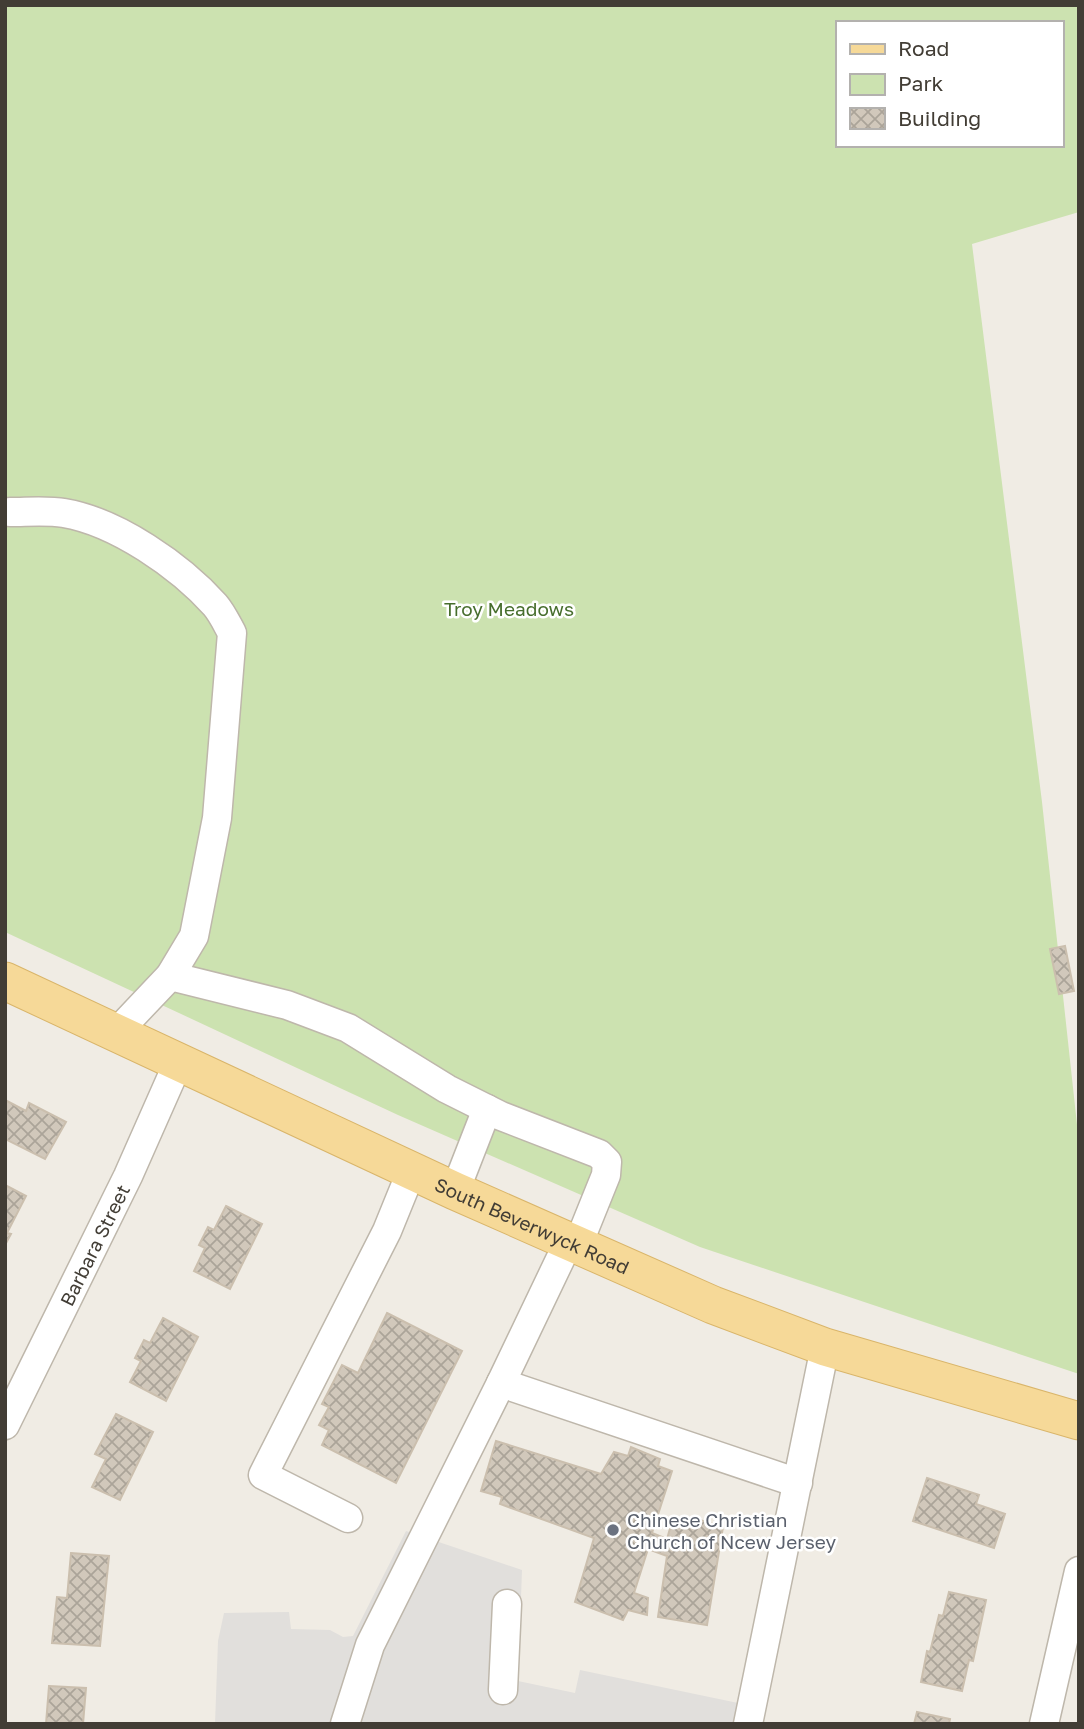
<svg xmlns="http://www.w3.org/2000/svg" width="1084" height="1729" viewBox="0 0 1084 1729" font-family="'Golos Text',sans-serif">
  <defs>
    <pattern id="building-cross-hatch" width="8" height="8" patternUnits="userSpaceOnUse" patternTransform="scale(1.75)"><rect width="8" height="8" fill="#d1c8bb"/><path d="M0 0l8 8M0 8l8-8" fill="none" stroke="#aba499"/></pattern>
  </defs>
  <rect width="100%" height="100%" fill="#f0ece4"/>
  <path fill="#cce2b0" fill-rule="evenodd" d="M5 5H1079V212L972 244 1042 802 1079 1143V1374L700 1247 398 1115 5 932ZM837 23H1061V145H837Z"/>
  <path fill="#e1dfdc" d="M406 1531 522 1570 518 1681 575 1693 580 1670 762 1708 758 1724H215L218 1641 224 1613 289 1612 291 1629 330 1630 343 1637 353 1636Z"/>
  <path fill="url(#building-cross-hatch)" stroke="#cbbfae" stroke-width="2" d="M1065 946 1074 991 1059 994 1050 949Z
    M5 1100 26 1111 29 1103 66 1122 45 1159 5 1139Z
    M5 1185 26 1196 7 1233 11 1234 5 1245Z
    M226 1206 262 1224 230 1289 194 1271 205 1248 199 1245 208 1227 214 1230Z
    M387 1313 462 1351 396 1483 322 1445 329 1430 319 1425 329 1407 322 1404 342 1365 358 1373Z
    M163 1318 198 1337 166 1401 130 1382 141 1361 135 1358 144 1340 150 1343Z
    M116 1414 153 1432 120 1500 92 1487 106 1459 95 1454Z
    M496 1441 601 1474 614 1452 628 1456 631 1447 660 1459 658 1466 672 1471 652 1533 667 1539 673 1518 700 1520 723 1527 707 1625 658 1617 667 1556 648 1549 634 1593 648 1598 647 1615 628 1610 623 1620 575 1602 594 1538 500 1504 502 1497 481 1491Z
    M927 1478 979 1495 976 1504 1005 1514 994 1548 913 1521Z
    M71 1553 109 1556 100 1646 52 1643 57 1597 67 1598Z
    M949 1592 986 1600 973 1661 969 1660 962 1691 921 1682 927 1651 930 1652 939 1615 943 1616Z
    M49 1686 86 1688 83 1724H46Z
    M917 1712 950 1719 949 1724H914Z"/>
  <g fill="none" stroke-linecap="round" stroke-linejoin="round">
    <defs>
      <g id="minor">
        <path d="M10 512C27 512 47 510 64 513 117 522 180 566 215 605 222 613 227 624 232 633L217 818 194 936 170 976 116 1033"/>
        <path d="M170 976 287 1005 348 1028 447 1089 501 1116 599 1154 607 1162 606 1175 577 1247"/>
        <path d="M455 1191 487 1109"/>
        <path d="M501 1383 798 1483"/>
        <path id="s1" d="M5 1425 128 1176 178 1063"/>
        <path d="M348 1518 263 1475 387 1231 411 1172"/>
        <path d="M503 1690 507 1604"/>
        <path d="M345 1724 370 1645 501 1383 568 1243"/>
        <path d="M748 1724 825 1347"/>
        <path d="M1044 1724 1079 1571"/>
      </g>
      <g id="major">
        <path id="s2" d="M5 981 455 1191 713 1305 825 1347 1079 1421"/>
      </g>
    </defs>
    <use href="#minor" stroke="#beb7ab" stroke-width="31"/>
    <use href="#major" stroke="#d9b56a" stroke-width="39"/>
    <use href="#minor" stroke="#fff" stroke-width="28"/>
    <use href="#major" stroke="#f6d998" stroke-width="37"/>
  </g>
  <circle fill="#6b7280" stroke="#fff" stroke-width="2.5" cx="613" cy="1530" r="7"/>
  <g text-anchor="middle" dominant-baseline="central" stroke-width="5" stroke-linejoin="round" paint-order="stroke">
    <g font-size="19" fill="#476e2d" stroke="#fff">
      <text x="509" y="608">Troy Meadows</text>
    </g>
    <g font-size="19" fill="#423d35" stroke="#fff">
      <text stroke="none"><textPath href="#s2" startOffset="581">South Beverwyck Road</textPath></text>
      <text stroke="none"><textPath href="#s1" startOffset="201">Barbara Street</textPath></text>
    </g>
    <g font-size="19" fill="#5b616d" stroke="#fff" text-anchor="start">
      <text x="627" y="1519">Chinese Christian<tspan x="627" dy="22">Church of Ncew Jersey</tspan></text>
    </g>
  </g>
  <rect width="1084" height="1729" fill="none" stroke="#423d35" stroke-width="14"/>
  <rect x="836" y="21" width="228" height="126" fill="#ffffff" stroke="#b3b1ae" stroke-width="2"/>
  <rect x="850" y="44" width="35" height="10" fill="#f6d998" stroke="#b3b1ae" stroke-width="2"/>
  <text x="898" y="56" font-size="21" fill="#423d35">Road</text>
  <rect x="850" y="74" width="35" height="21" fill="#cce2b0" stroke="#b3b1ae" stroke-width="2"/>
  <text x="898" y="91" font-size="21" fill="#423d35">Park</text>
  <rect x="850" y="108" width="35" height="21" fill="url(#building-cross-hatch)" stroke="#b3b1ae" stroke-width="2"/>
  <text x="898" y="126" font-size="21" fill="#423d35">Building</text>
</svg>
